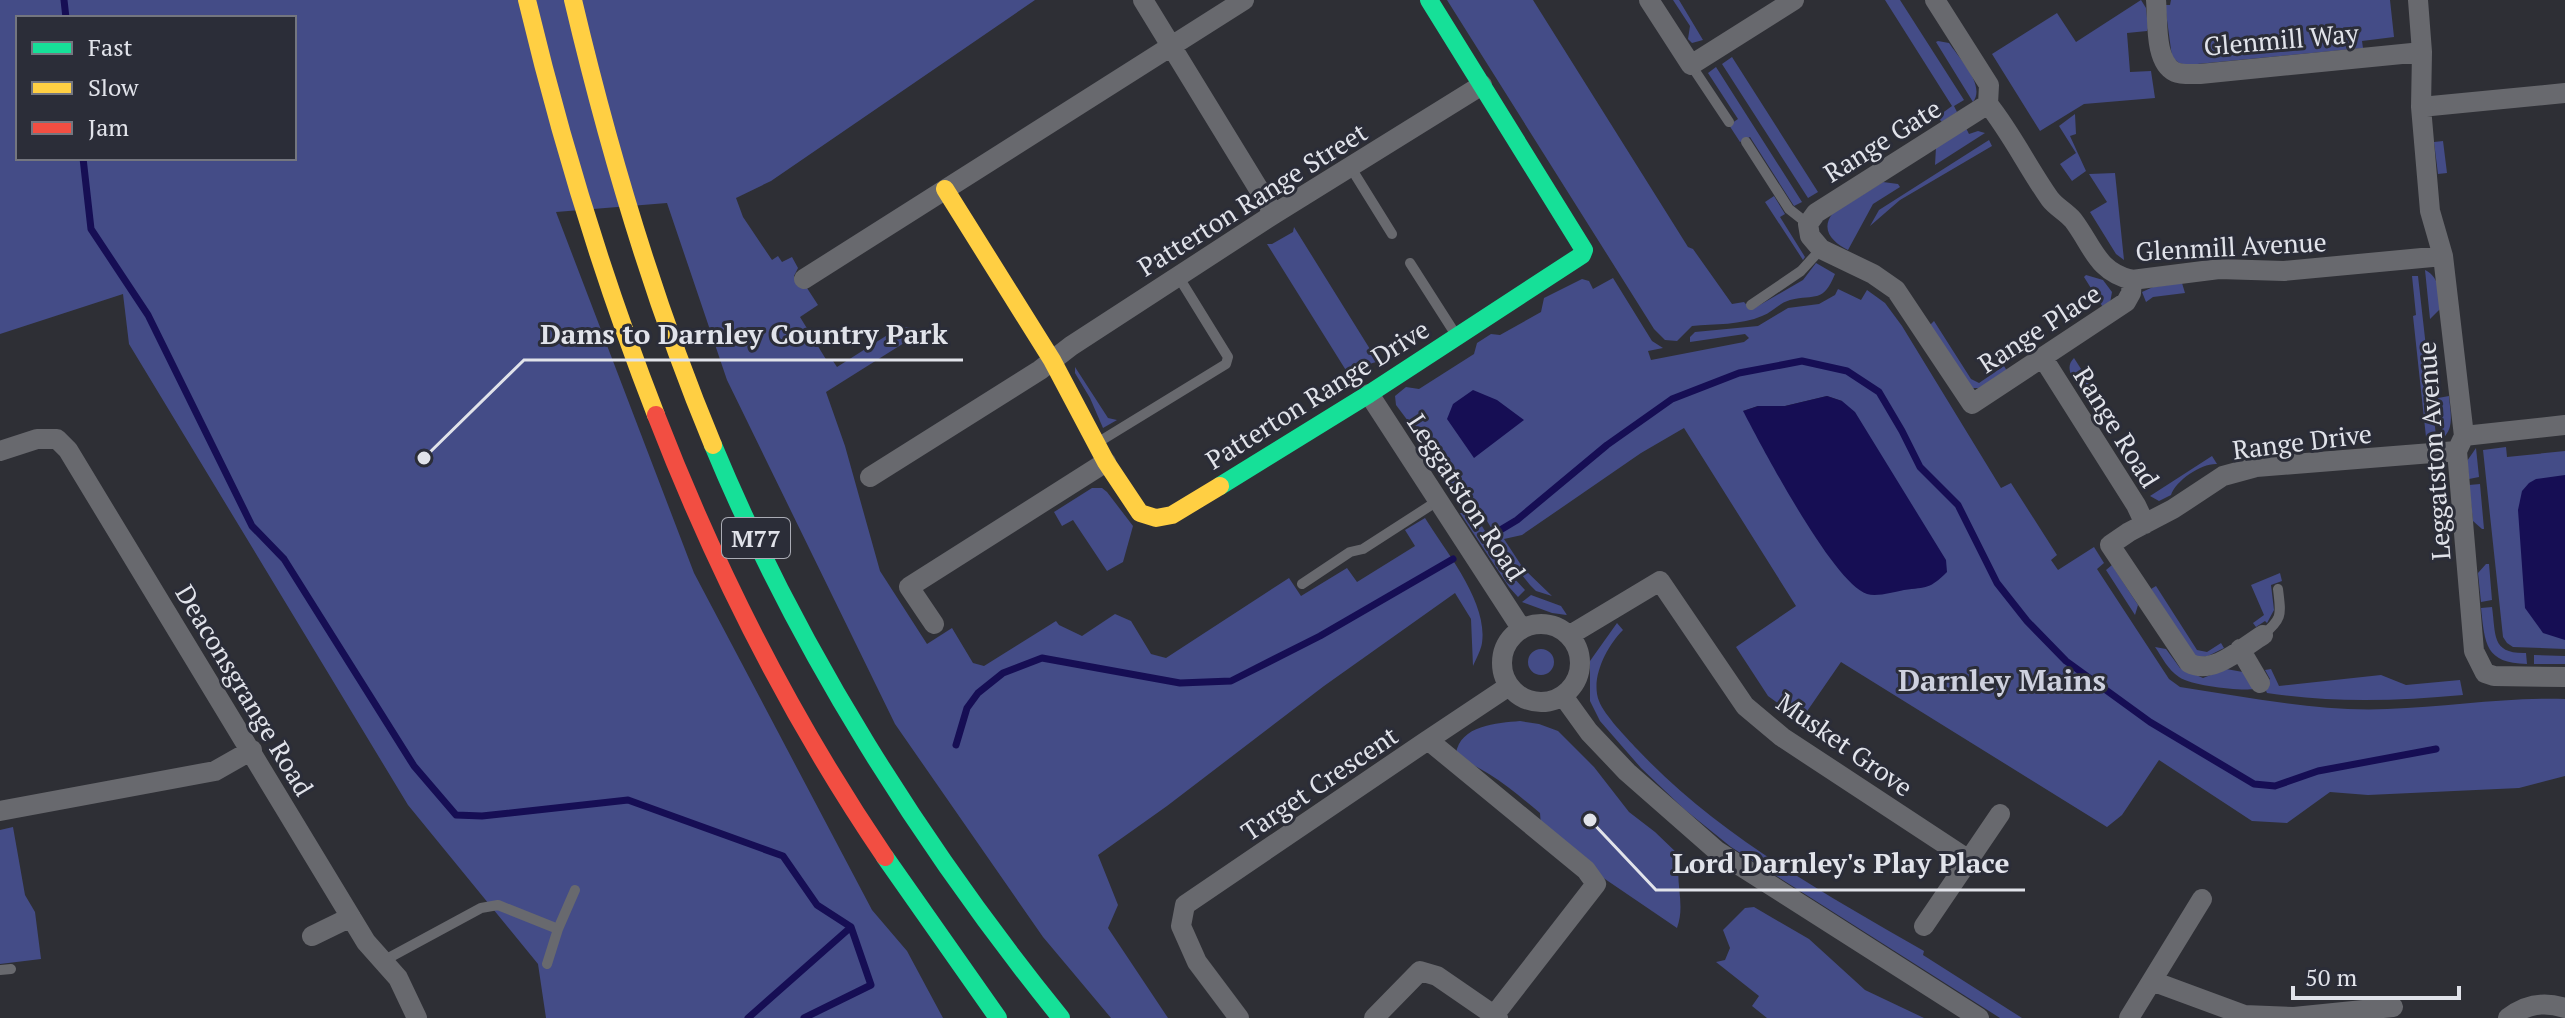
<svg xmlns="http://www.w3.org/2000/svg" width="2565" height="1018" viewBox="0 0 2565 1018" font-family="'PT Serif',serif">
  <rect width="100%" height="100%" fill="#2e2f35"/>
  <path fill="#444c87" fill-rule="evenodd" d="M0 0H1035L771 181 736 198 743 217 772 260 778 256 782 262 792 257 798 268 794 276 801 287 807 288 818 305 800 317 827 361H833L837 367 900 327 916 328 917 331 904 343 826 392 845 446 880 571 927 644 952 628 973 663 984 666 1056 621 1059 625 1082 636 1115 614 1131 621 1151 654 1166 658 1289 578 1301 596 1347 568 1357 582 1415 546 1405 530 1425 518C1446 552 1488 602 1482 643 1481 650 1476 659 1473 666L1471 619 1455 593 1324 686 1167 806 1098 855 1118 905 1108 928 1168 1018H1111L1043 937 895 724 727 380 667 203 556 212 694 573 872 910 907 951 943 1018H546L538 964 408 805 129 344 123 294 0 334ZM18 18H294V158H18Z
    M1447 0H1533L1688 247 1693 249 1732 304 1744 302 1751 310 1803 280 1816 263 1835 274C1823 303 1816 294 1790 300 1779 303 1773 312 1762 316 1742 325 1714 324 1692 326L1677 341 1665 340 1654 329Z
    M1673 0H1679L1703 40 1692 43 1688 39 1690 26Z
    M1885 0H1900L1964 100 1954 106 1957 112 1942 122 1937 117 1952 106Z
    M2141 0 2146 8 2148 28 2147 31 2127 33 2130 72 2151 71 2155 98 2084 104 2040 131 1992 54 2057 13 2076 42Z
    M2171 0H2390L2394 37 2362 41 2363 48 2187 65 2179 63 2172 57 2165 5H2170Z
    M1938 41 1949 43C1959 58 1986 85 1973 102L1936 42Z
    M1732 57 1818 192 1808 198 1722 64Z
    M1716 67 1802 202 1794 206 1750 137 1740 142 1729 125 1738 119 1708 73Z
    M2075 114 2076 134 2070 136 2086 171 2072 181 2060 164 2076 153 2059 126Z
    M1966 128 1969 134 1978 131 1985 133 1935 165 1936 147Z
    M1989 140 1992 146 1900 200 1870 226 1879 210Z
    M2443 141 2447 173 2438 174 2434 142Z
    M2115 173 2124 260 2116 254 2090 212 2107 202 2089 174Z
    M1883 182 1898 184 1900 187 1873 204 1848 250C1834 243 1819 230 1833 213Z
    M1774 196 1785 214 1780 217 1805 257 1803 260 1765 202Z
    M1294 227 1378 362C1369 362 1356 372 1352 380L1267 244H1272L1293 232Z
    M2425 270C2441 278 2438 293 2440 309L2430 319Z
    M2086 275 2103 280 2112 292 2110 303 2104 309 2084 277Z
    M2412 276H2418L2436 436 2426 437 2413 316 2416 315Z
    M1613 278 1652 341 1663 348 1648 351 1651 360 1744 342 1749 338 1745 334 1690 342V337L1695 332 1758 326 1788 308 1819 304 1835 295 1838 289 1861 300 1867 290 1885 303 1902 326 2001 488 2011 483 2057 555 2051 560 2058 570 2094 547 2104 563 2097 569 2169 679 2180 687C2248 697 2318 712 2387 709 2447 707 2506 697 2565 699V776L2519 788 2368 795 2330 792 2287 823 2252 821 2159 760 2122 815 2107 827 1841 662 1801 720 1768 696 1736 647 1796 606 1684 428 1641 453 1522 535 1504 539 1523 568 1552 596 1536 591 1530 585 1513 564 1478 506H1462L1446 480 1450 465 1425 428 1411 425 1396 405 1395 396 1406 387 1419 389 1474 354 1477 343 1491 334 1500 335 1541 312 1544 298 1582 279 1589 281 1593 289ZM1827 396 1842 401 1743 411 1758 406H1785Z
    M2182 283 2185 293 2153 297 2146 302 2142 292 2153 287Z
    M1934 321 1971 379 1979 383 2004 366 2007 371 1979 388H1972L1930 325Z
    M2074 358 2115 422 2114 427 2091 392 2079 388C2073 378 2064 368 2074 358Z
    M1075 367 1108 418 1117 420 1103 428 1090 398 1075 373Z
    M2449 396C2450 411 2455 427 2443 438L2438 398Z
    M2506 447 2507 457 2565 451V649L2513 647 2507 643 2503 637 2483 450Z
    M2476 448 2479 477 2469 479 2467 461Z
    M2212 456 2217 464C2202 463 2176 480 2171 495L2159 501 2150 496Z
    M2480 484 2484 529H2482L2473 521 2469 485Z
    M1092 488H1102L1107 492 1133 526 1123 562 1107 571 1073 520 1062 526 1054 512Z
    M1460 513H1474L1513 577 1525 590 1518 597 1509 587Z
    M2486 564H2489L2492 600 2481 602 2478 573Z
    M2112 565 2138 605 2135 615 2106 570Z
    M2280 573 2282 581 2271 585 2274 610 2267 623 2265 621 2256 627 2253 623 2264 615 2251 585Z
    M2156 586 2197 650 2207 652 2221 643 2224 648 2208 656 2196 658 2151 589Z
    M1531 595 1561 606 1567 615 1552 613 1522 602Z
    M2492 607C2496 635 2491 654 2526 653L2527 664C2485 663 2485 644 2481 608Z
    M1617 623 1623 630C1607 646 1590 678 1599 701 1605 716 1626 737 1637 749 1718 835 1823 893 1924 951L1923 955 2022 1018H2000L1731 847 1684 809 1641 768 1600 721 1590 701V661Z
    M2155 647 2166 649 2180 668 2203 678 2226 669 2243 672 2254 689C2239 691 2192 686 2179 677 2168 670 2162 657 2155 647Z
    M1528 662a13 13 0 1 1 26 0a13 13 0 1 1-26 0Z
    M2534 655 2565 656V664H2534Z
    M2271 669 2279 686 2381 675 2406 685 2460 680 2463 695C2396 701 2333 703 2267 693L2263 684 2270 679 2265 670Z
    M1520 721 1539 724 1558 731 1594 767 1629 812 1655 832 1680 856C1674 882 1686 904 1677 928L1602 877 1541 826 1540 813C1523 799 1507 785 1489 774 1477 767 1467 762 1456 754 1460 725 1497 723 1520 721Z
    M13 827 25 895 35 912 41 959 0 964V830Z
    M1754 907 1809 939 1865 990 1924 1018H1767L1752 1006 1759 996 1716 962 1725 960 1730 948 1723 930 1745 908Z"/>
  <path fill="#160e54" d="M1473 390 1497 400 1524 420 1474 458 1447 419 1453 404Z
    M1827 396 1842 401 1855 412 1946 560 1947 572C1930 589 1927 587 1904 590 1894 592 1877 597 1867 594 1833 583 1762 447 1743 411L1758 406H1785Z
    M2565 475V640L2543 633 2525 608 2518 510 2522 491 2529 483 2536 479Z"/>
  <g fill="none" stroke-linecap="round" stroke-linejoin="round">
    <path stroke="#160e54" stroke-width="7" d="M64 0 66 18
      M83 158 91 229 148 315 252 526 284 559 414 766 456 815 482 816 628 800 783 856 817 905 851 927 871 985 804 1018
      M1487 538 1517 520 1607 445 1672 399 1739 373 1802 361 1847 371 1879 392 1902 431 1920 467 1958 505 1997 583 2027 621 2066 661 2150 722 2254 784 2275 786 2318 771 2436 749
      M956 745 967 708 978 693 1003 673 1042 658 1180 683 1231 681 1320 636 1453 559
      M748 1018 851 927"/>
    <path stroke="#68696e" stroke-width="10" d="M1691 65 1729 122
      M1746 142 1789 209 1808 224
      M1351 168 1392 234
      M1410 263 1456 335
      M1751 305 1801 271 1821 249
      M1097 443 1226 364 1228 357 1178 276
      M1302 584 1350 552 1363 549 1439 500
      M2263 635C2283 618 2281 615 2278 589
      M383 961 481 908 498 905 558 929
      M547 964 558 929 575 890
      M0 970 11 969"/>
    <path stroke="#68696e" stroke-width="20" d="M1143 0 1274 214
      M1649 0 1691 65 1794 0
      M1935 0 1989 85 1988 104C2012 134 2028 168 2050 199 2056 207 2066 212 2073 220 2093 246 2096 271 2132 280L2219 269 2284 271 2443 256
      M2156 0C2158 20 2154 62 2175 72 2182 75 2192 74 2200 74L2422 52
      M2418 0 2422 52 2421 107 2430 211 2443 256 2464 436 2457 451 2474 651 2485 673 2494 676 2565 677
      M1988 104 1816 213 1808 224 1810 236 1821 249 1873 274 1896 290 1972 404 2126 302 2131 293 2132 280
      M2421 107 2565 93
      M804 279 1244 0
      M2043 358 2136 505 2145 524
      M1369 394 1521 628
      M2464 436 2565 425
      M0 451 37 439H57L68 450 366 942 398 978 417 1018
      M870 477 1040 370 1071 346 1274 214 1482 85
      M1502 663a39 39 0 1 1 78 0a39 39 0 1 1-78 0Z
      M934 624 909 587 1106 462
      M1570 635 1660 581 1745 706 1782 737 1969 860
      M2263 635C2243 647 2213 676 2189 663L2110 545 2129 532 2173 509 2223 476 2256 467 2457 451
      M2240 649 2260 683
      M1563 696 1589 732 1627 772 1717 851 1979 1018
      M1428 740 1509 686
      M0 811 215 771 252 750
      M1924 926 2000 814
      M312 936 351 917
      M2152 981 2244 1015 2294 1017 2393 1007
      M1239 1018 1197 962 1181 926 1185 905 1428 740 1586 870 1596 884 1492 1018
      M1374 1018 1420 971 1437 976 1498 1018
      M2129 1018 2202 899
      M2508 1018C2526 1004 2544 1001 2565 1008"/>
    <path stroke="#16e098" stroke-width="18" d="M713 445C798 650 922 846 1061 1018
      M1220 486 1369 394 1582 255 1584 250 1429 0
      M885 857 998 1018"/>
    <path stroke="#ffcf43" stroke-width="18" d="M527 0C561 142 603 279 656 415
      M573 0C609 152 653 301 713 445
      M945 189 1052 360 1106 462 1140 513 1156 518 1172 515 1220 486"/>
    <path stroke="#f24e42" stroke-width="18" d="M656 415C716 570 792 720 885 857"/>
  </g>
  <g text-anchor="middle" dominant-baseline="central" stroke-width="6" stroke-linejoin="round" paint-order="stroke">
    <rect fill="#2b2d38" stroke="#aaacb5" stroke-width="2" x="722" y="518" width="68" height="40" rx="6"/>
    <g font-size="24" font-weight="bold" fill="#e1e3ea">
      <text x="756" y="538">M77</text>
    </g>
    <g font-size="26" fill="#e1e3ea" stroke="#2b2d38">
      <text transform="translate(2281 39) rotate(-5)">Glenmill Way</text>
      <text transform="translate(1882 140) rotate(-32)">Range Gate</text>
      <text transform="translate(1252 199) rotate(-32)">Patterton Range Street</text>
      <text transform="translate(2231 246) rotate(-3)">Glenmill Avenue</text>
      <text transform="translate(2039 328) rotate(-33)">Range Place</text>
      <text transform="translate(1317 394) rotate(-32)">Patterton Range Drive</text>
      <text transform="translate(2117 427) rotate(58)">Range Road</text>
      <text transform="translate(2302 441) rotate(-7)">Range Drive</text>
      <text transform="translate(2433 451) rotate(-94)">Leggatston Avenue</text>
      <text transform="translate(1467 497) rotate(57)">Leggatston Road</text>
      <text transform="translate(245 690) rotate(59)">Deaconsgrange Road</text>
      <text transform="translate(1845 744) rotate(35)">Musket Grove</text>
      <text transform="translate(1319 783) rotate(-34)">Target Crescent</text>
    </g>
    <g font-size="30" font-weight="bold" fill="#ced1df" stroke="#2b2d38">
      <text x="2002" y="680">Darnley Mains</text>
    </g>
  </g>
  <path fill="none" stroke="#e1e3ea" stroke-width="3" d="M424 458L524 360H963M1590 820L1656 890H2025"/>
  <g fill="#e1e3ea" stroke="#2b2d38" stroke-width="3">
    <circle cx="424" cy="458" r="8"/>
    <circle cx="1590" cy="820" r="8"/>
  </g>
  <g font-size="28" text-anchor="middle" font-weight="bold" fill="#e1e3ea" stroke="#2b2d38" stroke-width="6" stroke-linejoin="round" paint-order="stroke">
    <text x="744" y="344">Dams to Darnley Country Park</text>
    <text x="1841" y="873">Lord Darnley's Play Place</text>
  </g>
  <rect x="16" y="16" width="280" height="144" fill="#2b2d38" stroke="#74767f" stroke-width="2"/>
  <rect x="32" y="42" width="40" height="12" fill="#16e098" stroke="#74767f" stroke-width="2"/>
  <text x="88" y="56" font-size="24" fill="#e1e3ea">Fast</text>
  <rect x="32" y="82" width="40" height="12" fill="#ffcf43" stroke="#74767f" stroke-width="2"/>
  <text x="88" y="96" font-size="24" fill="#e1e3ea">Slow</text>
  <rect x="32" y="122" width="40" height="12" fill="#f24e42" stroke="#74767f" stroke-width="2"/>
  <text x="88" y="136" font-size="24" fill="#e1e3ea">Jam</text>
  <path d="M2293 986v12h166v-12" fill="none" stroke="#e1e3ea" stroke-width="4"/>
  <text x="2305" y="986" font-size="24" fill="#e1e3ea" stroke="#2b2d38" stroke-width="6" paint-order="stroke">50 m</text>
</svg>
